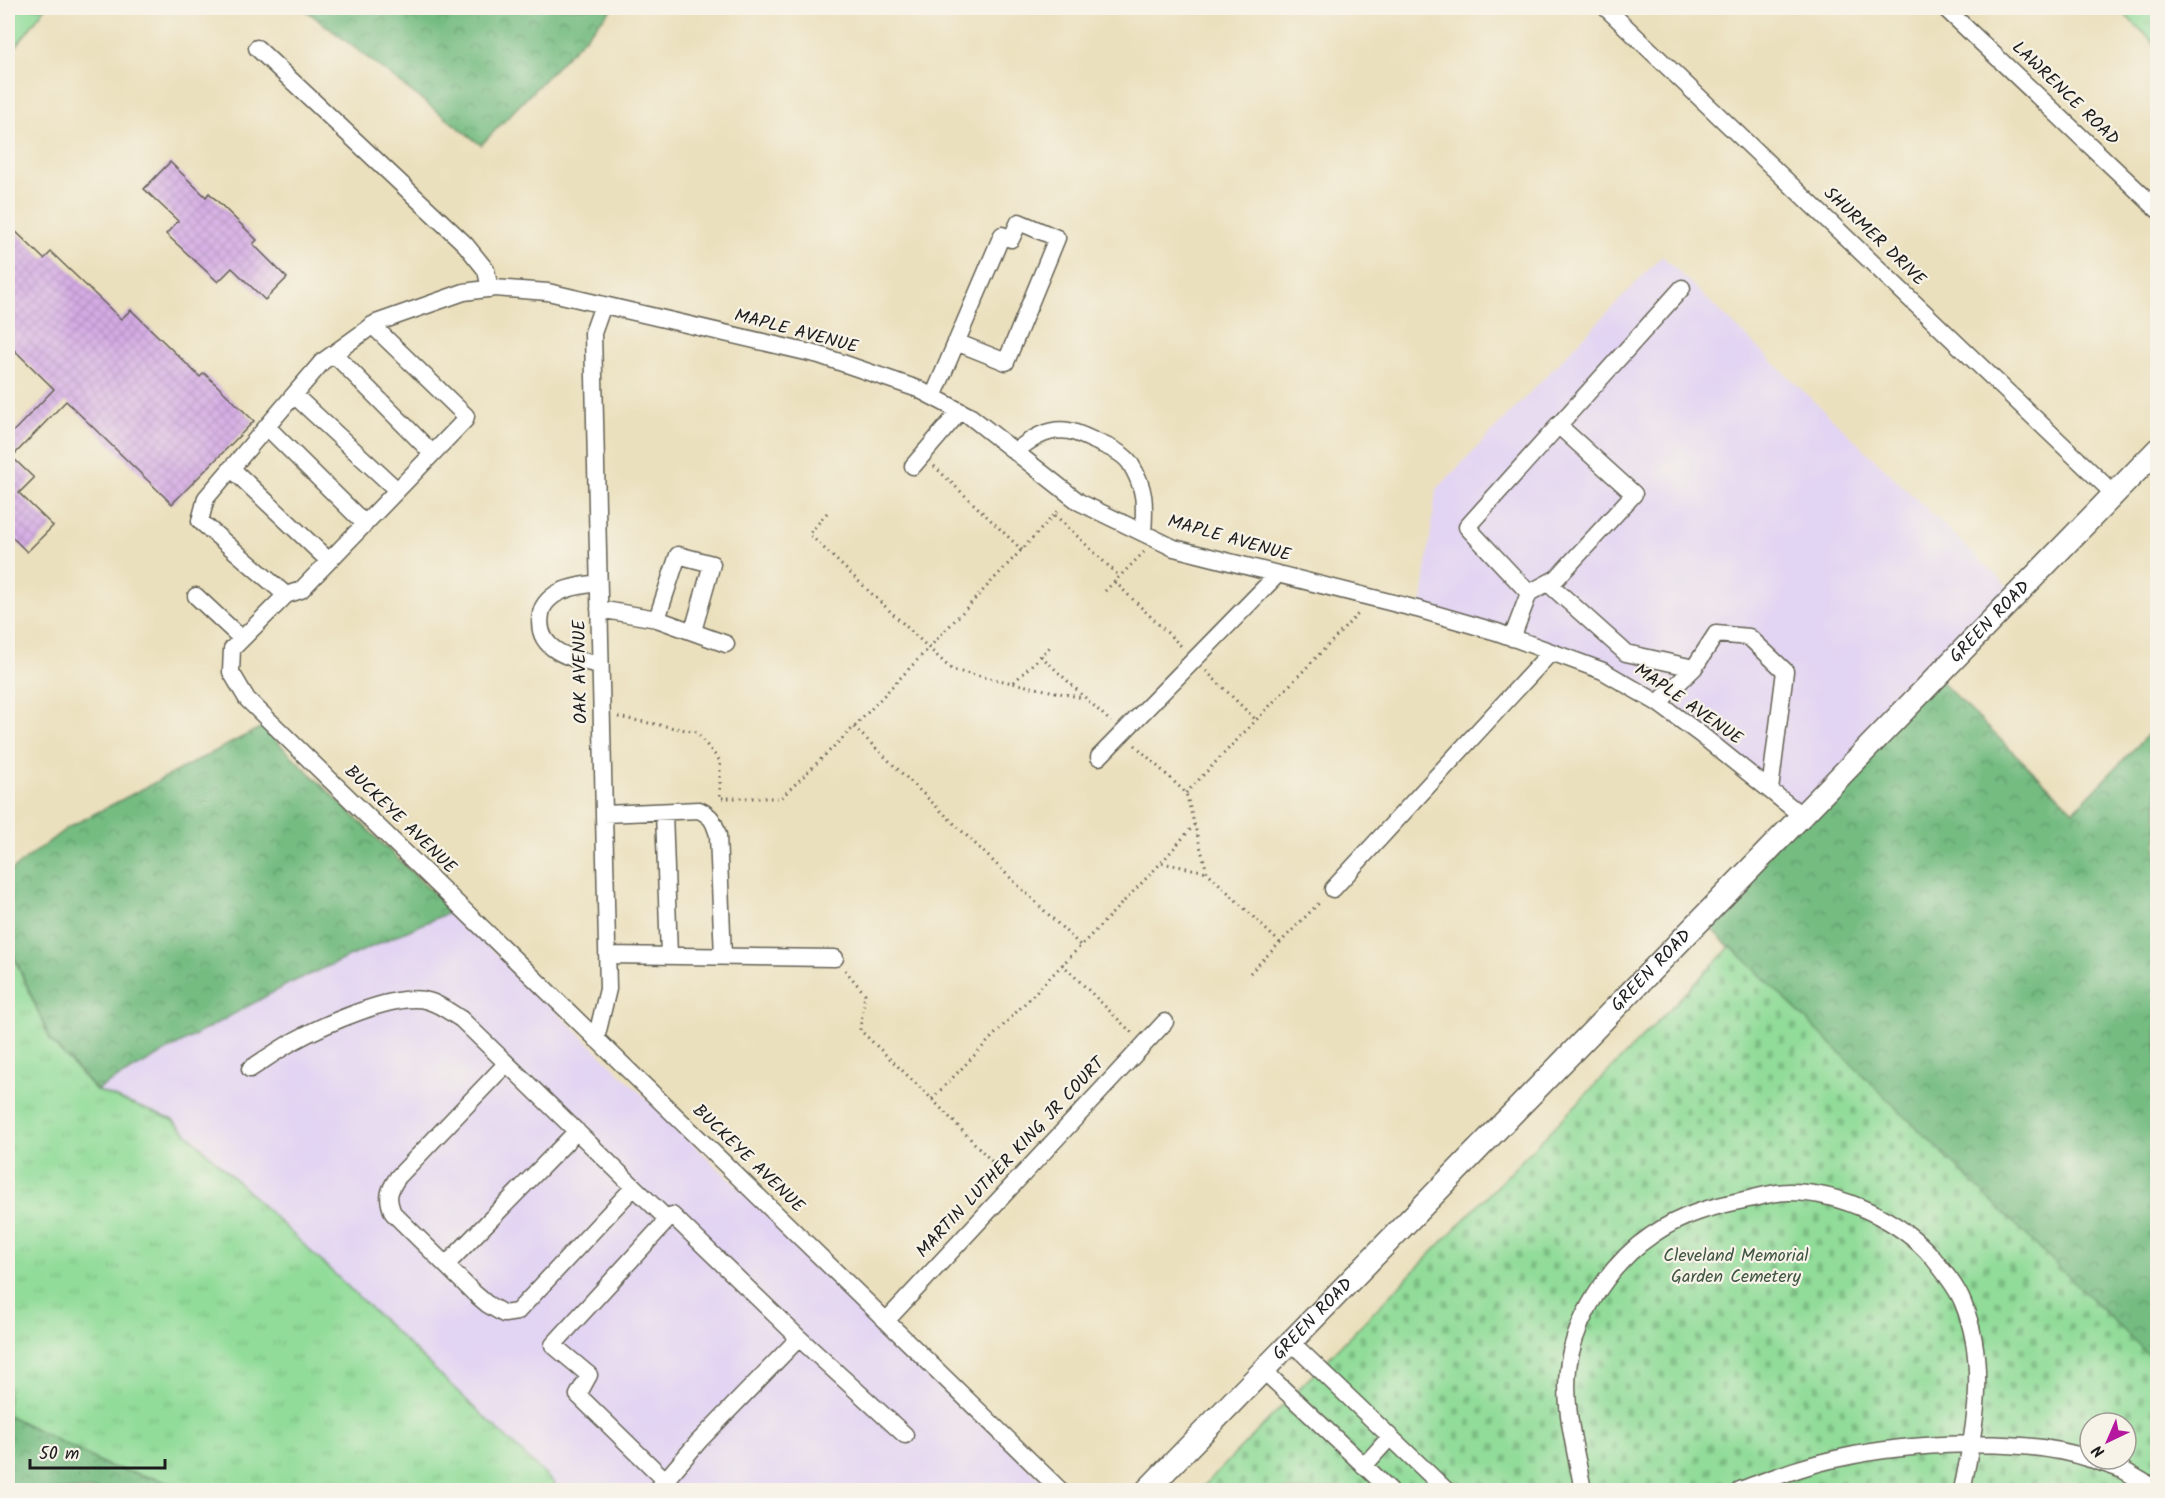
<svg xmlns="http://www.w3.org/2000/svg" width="2165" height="1498" viewBox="0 0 2165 1498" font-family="Kalam,sans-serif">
  <defs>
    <pattern id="grass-tufts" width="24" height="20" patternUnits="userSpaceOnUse" patternTransform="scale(1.5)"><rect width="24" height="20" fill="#91dc99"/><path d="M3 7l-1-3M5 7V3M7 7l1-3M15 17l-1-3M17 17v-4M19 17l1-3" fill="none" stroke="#7cbc83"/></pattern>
    <pattern id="forest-crowns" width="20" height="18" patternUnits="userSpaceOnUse" patternTransform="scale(1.5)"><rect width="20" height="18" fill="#74bc81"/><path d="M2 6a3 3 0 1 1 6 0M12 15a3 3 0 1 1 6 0" fill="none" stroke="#5e9869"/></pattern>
    <pattern id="cemetery-stones" width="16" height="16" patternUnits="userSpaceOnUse" patternTransform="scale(1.5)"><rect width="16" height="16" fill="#91dc99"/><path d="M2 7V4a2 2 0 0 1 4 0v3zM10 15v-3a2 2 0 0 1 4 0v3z" fill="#7cbc83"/></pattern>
    <pattern id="building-cross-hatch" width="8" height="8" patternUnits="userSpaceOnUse" patternTransform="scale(1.5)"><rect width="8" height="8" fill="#d4abe4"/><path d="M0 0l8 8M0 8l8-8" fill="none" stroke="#b593c3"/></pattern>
  </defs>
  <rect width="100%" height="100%" fill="#f7f3e8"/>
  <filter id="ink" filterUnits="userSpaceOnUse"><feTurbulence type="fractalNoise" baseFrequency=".0167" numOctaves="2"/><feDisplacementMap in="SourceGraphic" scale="12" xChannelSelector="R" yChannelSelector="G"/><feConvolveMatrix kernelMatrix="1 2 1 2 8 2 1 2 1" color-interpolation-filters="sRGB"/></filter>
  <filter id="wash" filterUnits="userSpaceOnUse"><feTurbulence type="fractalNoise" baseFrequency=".008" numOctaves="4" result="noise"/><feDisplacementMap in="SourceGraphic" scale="24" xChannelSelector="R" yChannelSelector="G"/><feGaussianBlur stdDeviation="1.35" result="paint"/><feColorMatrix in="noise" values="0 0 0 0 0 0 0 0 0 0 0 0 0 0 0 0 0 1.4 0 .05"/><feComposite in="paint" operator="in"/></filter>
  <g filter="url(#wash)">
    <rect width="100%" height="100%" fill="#ebe0bd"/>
    <path fill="#e2d4f3" d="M1662 256 2017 595 1802 816 1603 671 1421 610 1436 490Z
      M452 911 1052 1490H561L173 1120 96 1090 288 984Z"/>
    <path fill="url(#grass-tufts)" stroke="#567c5a" stroke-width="1.5" d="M2118 8H2157V46Z
      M8 944 51 1041 96 1090 173 1120 561 1490H8Z"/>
    <path fill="url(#forest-crowns)" stroke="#486c4e" stroke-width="1.5" d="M303 8H613L481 145Z
      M1936 677 2074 811 2157 725V1364L1701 919Z
      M262 727 452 911 288 984 96 1090 51 1041 8 942V873L67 828Z
      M8 1415 108 1466 171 1483 177 1490H8Z"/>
    <path fill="url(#cemetery-stones)" stroke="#567c5a" stroke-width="1.5" fill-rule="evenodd" d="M1731 946 2157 1363V1490H1200ZM2090 1423H2126V1459H2090Z"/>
    <path fill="#91dc99" stroke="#567c5a" stroke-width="1.5" d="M8 8H45L8 57Z"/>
    <g id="blocks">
      <path fill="url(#building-cross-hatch)" d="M170 162 206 197 209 193 257 240 253 244 287 278 265 300 232 268 218 282 166 234 178 221 144 189Z
        M8 224 44 259 51 252 121 319 131 310 200 377 204 373 254 421 172 504 66 401 12 457 34 478 19 493 53 526 27 552 8 533V437L54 389 8 344Z"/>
    </g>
  </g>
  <g filter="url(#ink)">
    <use href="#blocks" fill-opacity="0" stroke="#646154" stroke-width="1.5"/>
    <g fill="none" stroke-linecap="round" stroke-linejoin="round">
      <defs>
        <path id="minor" d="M1606 8 2114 494
          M1945 8 2158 210
          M257 48 465 244 486 270 490 289
          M334 354 432 453
          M294 395 397 490
          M933 397 1002 235 1011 239 1019 222 1057 238 1006 362 956 342
          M267 427 365 524
          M1015 452C1030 439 1049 427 1069 431 1079 433 1090 439 1099 443 1109 447 1124 454 1130 463 1146 489 1145 504 1143 533
          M913 466 960 411
          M231 468 329 561
          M598 583C586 585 573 586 562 591 552 595 542 604 541 614 534 651 572 659 600 665
          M1548 583 1626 653 1694 668
          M1529 593 1557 578 1634 494 1558 425
          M286 595 301 590 465 420 466 416 372 325
          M196 596 242 639
          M599 609 657 619 726 644
          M657 619 678 555 712 564 693 631
          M1512 638 1529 593 1467 527 1682 288
          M1658 703 1694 668 1716 634 1749 637 1785 671 1770 790
          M1099 757 1278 574
          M664 812 669 956
          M604 814 699 810C712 816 714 822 718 835L723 957
          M1333 889 1551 652
          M607 955 835 958
          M596 1039 608 989 593 333 603 305
          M506 1064 398 1177C389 1190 386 1197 393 1213L474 1293 487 1304 504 1314 517 1312 634 1187
          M250 1069C264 1060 278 1050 292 1042 321 1026 397 991 428 1001 440 1004 451 1013 461 1019L668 1220
          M446 1265 577 1131
          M886 1321 1165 1022
          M799 1338 905 1435
          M1291 1342 1446 1490
          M1264 1371 1390 1490
          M2091 1459 2123 1470 2157 1490
          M1364 1466 1390 1437
          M657 1490 699 1441 799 1338 672 1215 553 1345 589 1375 578 1395 665 1480
          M1060 1490 247 699 231 672 232 649 286 595 200 521 206 498 322 362 376 323 464 292 494 288 548 292 819 355 918 389 971 417 1079 502 1174 548 1421 610 1497 632 1603 671 1658 703 1700 734 1802 816
          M1583 1490C1575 1447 1561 1400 1570 1356 1580 1310 1613 1261 1652 1235 1682 1214 1714 1206 1749 1199 1762 1196 1775 1192 1789 1192 1840 1192 1901 1220 1933 1258 1944 1272 1957 1287 1963 1303 1988 1363 1975 1430 1962 1490
          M1740 1490C1773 1478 1805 1465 1840 1458 1907 1443 2025 1436 2090 1459"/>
        <g id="major">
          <path id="s1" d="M1147 1490 2158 449"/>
        </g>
      </defs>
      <use href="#minor" stroke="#646154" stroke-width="19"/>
      <use href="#major" stroke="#646154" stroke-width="25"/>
      <path stroke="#646154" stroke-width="3" stroke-dasharray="1.5 4.5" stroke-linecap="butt" d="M934 466 1022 550
        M827 513 809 534 952 670 1083 698
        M1055 515 1120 577
        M1115 582 1182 647
        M1105 591 1144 552
        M1041 656 1111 722
        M1206 671 1256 720
        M1014 682 1051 646
        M618 717 696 732 720 761V798H781L854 727 1060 509
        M854 727 1080 945
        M1135 745 1186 793 1207 872 1280 943
        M1186 793 1359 613
        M1162 863 1207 872
        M1062 964 1132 1033
        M845 970 865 994 860 1030 932 1099 1002 1172
        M1250 973 1321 901
        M932 1099 1161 863 1194 825"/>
      <use href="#minor" stroke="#fff" stroke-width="16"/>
      <use href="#major" stroke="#fff" stroke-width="22"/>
    </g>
  </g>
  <g text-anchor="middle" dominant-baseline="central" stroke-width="4.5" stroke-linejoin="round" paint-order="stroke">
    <g font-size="18" fill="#1c1c1c" stroke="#f7f3e8">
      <text transform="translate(2065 94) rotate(44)">LAWRENCE ROAD</text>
      <text transform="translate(1874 237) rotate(44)">SHURMER DRIVE</text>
      <text transform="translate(796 332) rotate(15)">MAPLE AVENUE</text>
      <text transform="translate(1229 539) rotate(16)">MAPLE AVENUE</text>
      <text stroke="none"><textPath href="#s1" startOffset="1210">GREEN ROAD</textPath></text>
      <text transform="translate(581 672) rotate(-91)">OAK AVENUE</text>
      <text transform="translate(1688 705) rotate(35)">MAPLE AVENUE</text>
      <text transform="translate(400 820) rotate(44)">BUCKEYE AVENUE</text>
      <text stroke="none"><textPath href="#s1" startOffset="724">GREEN ROAD</textPath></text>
      <text transform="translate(1011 1158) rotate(-47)">MARTIN LUTHER KING JR COURT</text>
      <text transform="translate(748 1159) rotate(44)">BUCKEYE AVENUE</text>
      <text stroke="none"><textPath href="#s1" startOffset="238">GREEN ROAD</textPath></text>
    </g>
    <g font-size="18" fill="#3f5642" stroke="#f7f3e8">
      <text x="1736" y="1256">Cleveland Memorial<tspan x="1736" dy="21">Garden Cemetery</tspan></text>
    </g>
  </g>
  <rect width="2165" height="1498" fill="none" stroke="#f7f3e8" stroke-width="30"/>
  <g transform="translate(2108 1441) rotate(224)"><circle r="28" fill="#f7f3e8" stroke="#9f9d96" stroke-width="1.5"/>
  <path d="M0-4.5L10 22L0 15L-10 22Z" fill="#b5179e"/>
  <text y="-9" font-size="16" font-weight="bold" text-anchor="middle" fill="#1c1c1c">N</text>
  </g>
  <path d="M30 1459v9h135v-9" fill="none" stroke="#1c1c1c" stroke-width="3"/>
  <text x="39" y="1459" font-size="18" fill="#1c1c1c" stroke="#f7f3e8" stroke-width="4.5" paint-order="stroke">50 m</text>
</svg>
